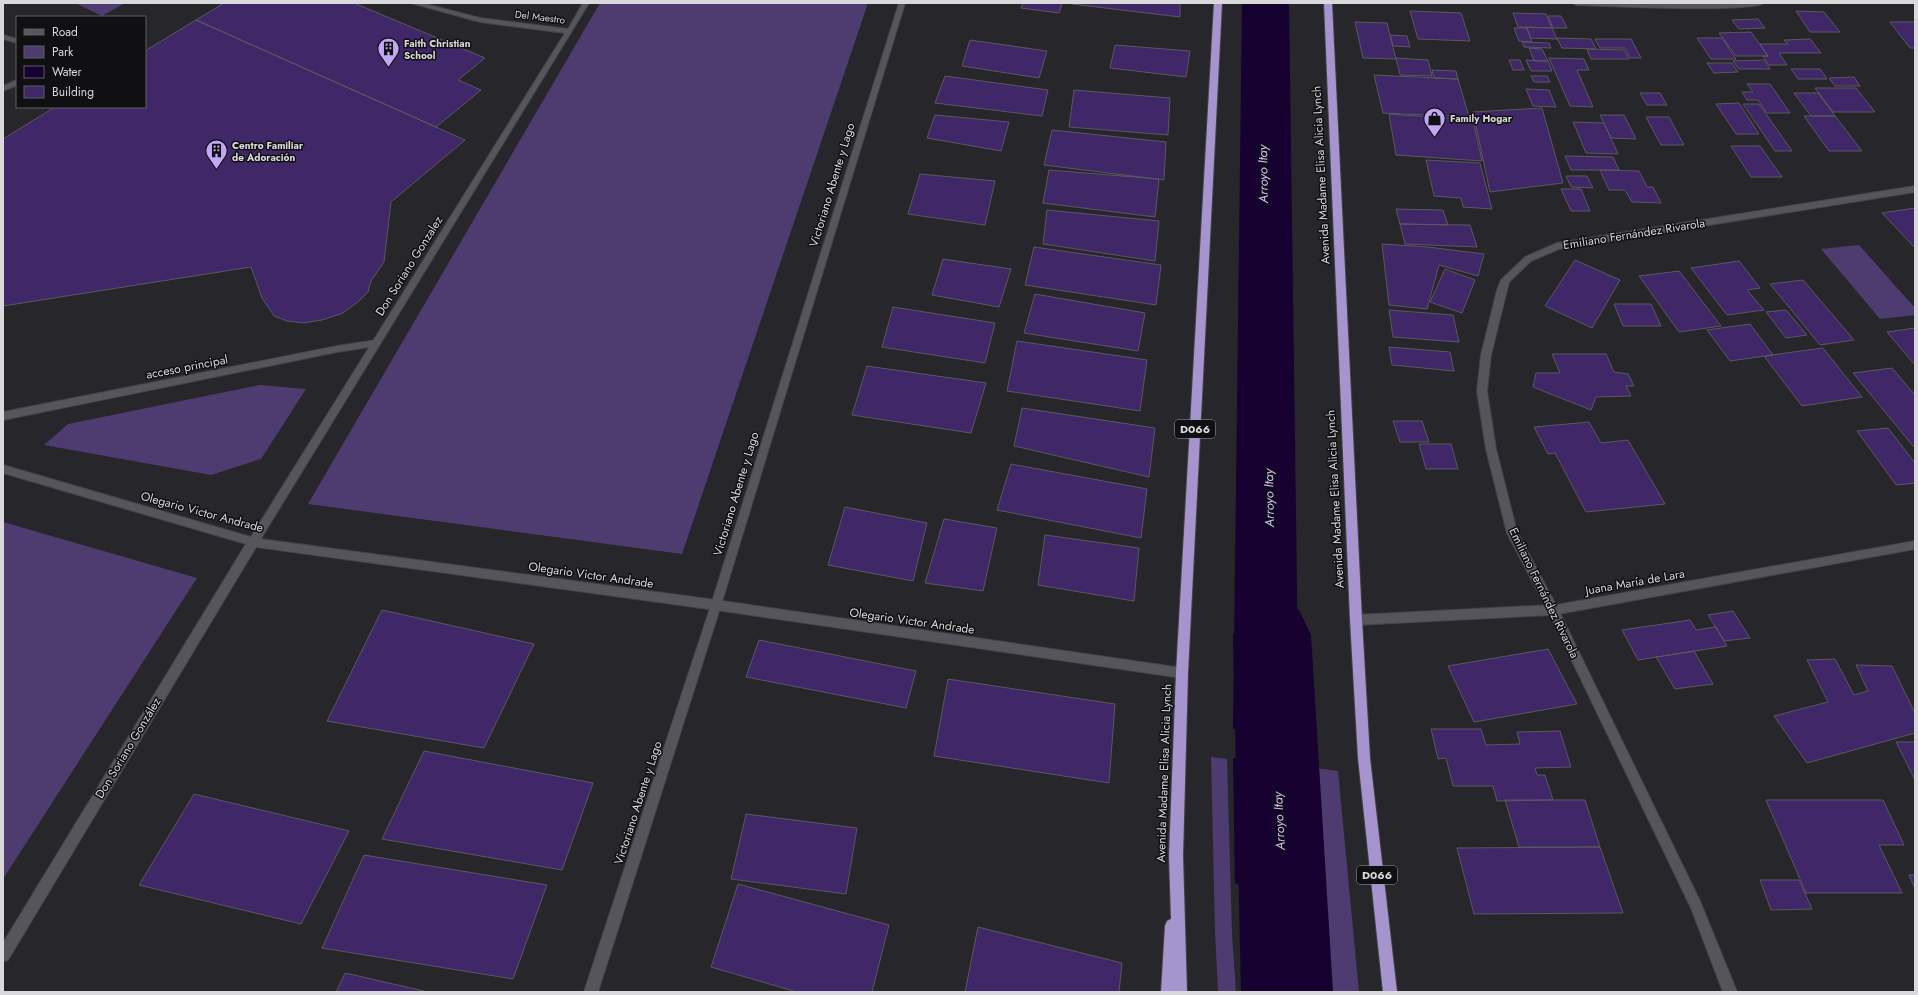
<svg xmlns="http://www.w3.org/2000/svg" width="1918" height="995" viewBox="0 0 1918 995" font-family="Jost,sans-serif">
  <rect width="100%" height="100%" fill="#27262b"/>
  <path fill="#4e3c70" d="M75 3H125L102 16Z
    M600 3H868L682 554 308 504Z
    M1859 245 1915 308V315L1880 319 1821 249Z
    M260 385 306 389 261 459 211 475 44 445 68 424Z
    M3 522 197 578 3 879Z
    M1211 757 1227 759 1232 934 1236 992H1218L1215 932Z
    M1308 767 1338 771 1359 992H1315Z"/>
  <path fill="#160130" d="M1242 3H1289L1299 736 1233 729Z
    M1233 758 1304 766 1308 976 1236 958Z"/>
  <path fill="#27262b" d="M1233 883 1309 896 1312 992H1237L1234 958Z"/>
  <g fill="none" stroke-linecap="round" stroke-linejoin="round">
    <path fill="#160130" fill-rule="evenodd" d="M1272 600 1299 610 1311 635 1333 992H1241L1233 635 1245 610Z"/>
  </g>
  <path fill="#402768" stroke="#5a585f" d="M224 3H354L485 58 458 80 481 90 436 127 196 20Z
    M1023 3H1062L1059 13 1021 8Z
    M1072 3H1180V17L1072 4Z
    M1410 11 1461 13 1470 41 1418 39Z
    M1796 11 1824 12 1840 32H1810Z
    M1513 13 1546 14 1552 28 1518 27Z
    M1548 16H1561L1567 28H1553Z
    M1758 19 1765 28 1739 29 1732 20Z
    M196 20 465 140 391 202 384 262 371 281 368 292 359 301 343 313 322 320 303 323 287 321 274 316 262 298 251 267 3 306V139L55 107H145V51Z
    M1355 22 1387 23 1396 59 1363 58Z
    M1890 22H1915V48H1910Z
    M1526 27 1552 28 1557 39 1531 38Z
    M1514 28H1527L1532 42 1519 41Z
    M1751 32 1768 56H1736L1719 33Z
    M1390 35 1407 36 1410 47 1393 46Z
    M1557 38 1591 39 1596 49 1562 48Z
    M1697 38H1722L1736 59H1711Z
    M1595 39H1631L1641 58H1630L1625 48H1600Z
    M1810 39 1821 53H1779L1787 65H1769L1763 56H1768L1760 44H1788L1784 40Z
    M970 40 1047 51 1039 78 962 66Z
    M1522 42 1549 43 1551 48 1524 47Z
    M1115 45 1190 51 1186 77 1110 68Z
    M1529 48 1542 49 1548 61H1534Z
    M1587 49 1624 50 1629 59H1591Z
    M1396 58 1428 60 1432 76 1400 75Z
    M1549 58 1584 59 1589 70H1577L1593 107 1570 106Z
    M1509 60H1520L1524 70H1513Z
    M1526 60 1548 61 1552 71H1531Z
    M1764 60 1770 69H1739L1733 61Z
    M1707 63H1732L1738 72 1714 73Z
    M1791 69H1820L1827 79H1798Z
    M1432 70 1456 71 1458 79 1434 78Z
    M1374 75 1458 79 1469 117 1383 113Z
    M945 76 1048 90 1042 116 935 103Z
    M1531 76H1547L1550 82H1534Z
    M1854 77 1860 86H1835L1829 78Z
    M1747 84H1770L1790 113H1767L1758 100H1747L1742 92H1753Z
    M1815 88H1856L1875 112H1833Z
    M1526 89 1549 90 1556 107 1533 106Z
    M1074 90 1170 98 1168 135 1069 127Z
    M1640 93H1660L1667 105H1647Z
    M1794 93H1818L1835 116H1811Z
    M1739 103 1759 134H1736L1716 104Z
    M1743 104H1759L1792 151H1775Z
    M1542 108 1563 183 1490 192 1473 112Z
    M1389 114 1473 120 1482 161 1396 155Z
    M935 115 1009 122 1001 151 927 138Z
    M1600 115H1624L1636 139 1611 138Z
    M1804 116H1835L1862 151H1829Z
    M1646 117H1669L1684 145H1661Z
    M1573 122 1604 123 1618 154 1586 153Z
    M1052 130 1166 142 1164 180 1044 165Z
    M1731 146H1760L1782 177H1751Z
    M1565 156 1613 157 1619 170H1571Z
    M1426 160 1480 163 1492 209 1463 207 1461 198 1434 196Z
    M1049 170 1159 179 1155 217 1043 203Z
    M1600 170 1639 171 1647 187H1653L1661 203 1632 202 1625 190H1609Z
    M920 174 995 181 985 225 908 214Z
    M1566 176H1587L1593 188 1571 187Z
    M1561 189H1581L1590 211H1571Z
    M1915 208V248L1882 213Z
    M1396 209 1443 210 1448 225 1400 224Z
    M1047 210 1159 221 1155 261 1043 244Z
    M1400 224 1470 225 1477 247 1405 244Z
    M1382 244 1428 247 1484 254 1478 276 1439 265 1427 309 1389 305Z
    M1034 247 1161 265 1156 305 1025 285Z
    M943 259 1011 269 999 307 932 295Z
    M1575 260 1620 280 1592 328 1545 306Z
    M1739 261 1760 288 1747 290 1764 310 1727 315 1691 268Z
    M1445 269 1475 280 1462 313 1430 302Z
    M1679 271 1721 326 1679 332 1639 276Z
    M1803 280 1854 340 1820 345 1770 284Z
    M1035 294 1145 313 1138 351 1024 333Z
    M1614 304H1651L1661 326H1623Z
    M893 307 995 323 985 363 882 347Z
    M1389 310 1453 315 1459 342 1393 337Z
    M1786 310 1807 335 1786 338 1766 312Z
    M1750 324 1773 355 1730 361 1707 330Z
    M1915 328V365L1887 332Z
    M1017 341 1147 360 1140 411 1007 391Z
    M1389 347 1450 352 1454 371 1392 365Z
    M1823 348 1862 397 1802 406 1764 356Z
    M1552 354H1606L1614 372 1628 374 1634 386H1626L1631 396 1596 397 1591 410 1533 387 1536 373H1560Z
    M867 366 986 383 971 433 852 415Z
    M1892 368 1915 395V446H1913L1853 373Z
    M1022 408 1155 428 1149 477 1014 446Z
    M1393 421H1422L1429 442H1400Z
    M1589 422 1601 443 1628 440 1665 504 1586 512 1555 453 1548 454 1534 427Z
    M1888 428 1915 463V483L1896 485 1857 431Z
    M1419 444H1451L1458 469H1426Z
    M1011 464 1147 489 1141 538 997 510Z
    M845 507 927 523 913 581 828 565Z
    M944 519 997 528 983 591 925 583Z
    M1045 535 1139 548 1134 601 1038 585Z
    M382 610 534 644 484 748 327 721Z
    M1733 611 1750 638 1724 641 1708 615Z
    M1690 620 1696 630 1716 627 1727 646 1638 660 1622 630Z
    M759 640 916 671 906 708 746 677Z
    M1548 649 1577 704 1474 722 1448 666Z
    M1694 651 1713 684 1675 689 1656 657Z
    M1835 659 1854 695 1868 691 1856 665 1892 666 1915 713V733L1807 763 1774 716 1828 702 1807 660Z
    M948 679 1115 704 1109 783 934 756Z
    M1431 729H1481L1486 745 1520 744 1517 732 1560 731 1571 767 1535 768 1537 775H1545L1553 800 1497 801 1493 786H1453L1446 758 1438 759Z
    M1896 742H1915V780Z
    M424 751 593 783 562 870 382 839Z
    M194 794 349 831 301 924 139 885Z
    M1505 800H1585L1600 847H1519Z
    M1766 800H1883L1904 845H1879L1902 893H1806Z
    M746 814 857 828 846 894 731 879Z
    M1600 847 1623 913 1474 914 1457 848Z
    M364 855 547 885 513 979 322 948Z
    M1909 875H1915V889Z
    M1760 880H1799L1812 909 1771 910Z
    M738 884 889 925 872 992H797L711 967Z
    M978 927 1122 963 1119 992H965Z
    M345 973 428 992H336Z"/>
  <g fill="none" stroke-linecap="round" stroke-linejoin="round">
    <defs>
      <path id="service" d="M3 35 17 39V43L3 39Z
        M17 80V85L3 91V86Z
        M376 340 381 343 376 346 337 352 3 420V412L337 346Z"/>
      <path id="minor" d="M411 3H422L480 18 568 29 583 3H589L257 545 253 546 3 473V465L251 537 565 33 480 22Z
        M899 3H905L721 605 598 992H584L711 605Z
        M1573 3H1764C1752 13 1602 6 1576 5Z
        M1915 186V192L1559 249 1531 261 1509 282 1491 355 1487 391 1496 449 1517 532 1556 605 1915 541V549L1553 615 1549 613 1507 533 1486 449 1477 391 1481 355 1497 290 1501 280 1525 257 1557 243Z"/>
      <path id="tertiary" d="M253 538 716 600 1182 668 1186 669 1188 673 1186 677 1182 678 716 610 256 547 8 960 3 961V943L249 539Z
        M1553 605 1557 607 1700 901 1737 992H1723L1691 908 1550 615 1356 625 1352 623 1351 620 1352 617 1356 615Z"/>
      <path id="trunk" d="M1214 3H1222L1188 673 1183 856 1187 992H1161L1165 926 1167 921 1171 919 1169 856 1176 673Z
        M1324 3H1332L1362 620 1370 758 1397 992H1383L1358 758 1350 620Z"/>
    </defs>
    <use href="#service" stroke="#444348" stroke-width="2"/>
    <use href="#minor" stroke="#444348" stroke-width="2"/>
    <use href="#tertiary" stroke="#444348" stroke-width="2"/>
    <use href="#trunk" stroke="#444348" stroke-width="2"/>
    <use href="#service" fill="#57555c" fill-rule="evenodd"/>
    <use href="#minor" fill="#57555c" fill-rule="evenodd"/>
    <use href="#tertiary" fill="#57555c" fill-rule="evenodd"/>
    <use href="#trunk" fill="#a694ce" fill-rule="evenodd"/>
  </g>
  <defs>
    <symbol id="building-pin" viewBox="-11 -11 22 30"><path d="M0 17L-7.5 6A9.5 9.5 0 1 1 7.5 6Z" fill="#c0a8f4" stroke="#100f12"/><path d="M-4-6H4V6H1V3H-1V6H-4ZM-2.5-4.3h1.7v1.8h-1.7ZM.8-4.3h1.7v1.8H.8ZM-2.5-1h1.7V.8h-1.7ZM.8-1h1.7V.8H.8Z" fill="#111"/></symbol>
    <symbol id="shop-pin" viewBox="-11 -11 22 30"><path d="M0 17L-7.5 6A9.5 9.5 0 1 1 7.5 6Z" fill="#c0a8f4" stroke="#100f12"/><path d="M-5-2.5h2.3a2.7 3.5 0 0 1 5.4 0H5L5.5 6h-11ZM-1.5-2.5h3a1.5 2.3 0 0 0-3 0Z" fill="#111"/></symbol>
  </defs>
  <g fill-rule="evenodd">
    <use href="#building-pin" x="376" y="36" width="25" height="34"/>
    <use href="#shop-pin" x="1422" y="106" width="25" height="34"/>
    <use href="#building-pin" x="204" y="138" width="25" height="34"/>
  </g>
  <g text-anchor="middle" dominant-baseline="central" stroke-width="3" stroke-linejoin="round" paint-order="stroke">
    <g font-size="10" fill="#d9d8db" stroke="#100f12">
      <text transform="translate(540 17) rotate(7)">Del Maestro</text>
    </g>
    <g font-size="10" font-weight="bold" fill="#d9d8db" stroke="#100f12" text-anchor="start">
      <text x="404" y="43">Faith Christian<tspan x="404" dy="12">School</tspan></text>
      <text x="1450" y="118">Family Hogar</text>
      <text x="232" y="145">Centro Familiar<tspan x="232" dy="12">de Adoración</tspan></text>
    </g>
    <g fill="#100f12" stroke="#9d9c9f" stroke-width="1">
      <rect x="1175" y="420" width="40" height="18" rx="3"/>
      <rect x="1357" y="866" width="40" height="18" rx="3"/>
    </g>
    <g font-size="11" font-weight="bold" fill="#d9d8db">
      <text x="1195" y="429">D066</text>
      <text x="1377" y="875">D066</text>
    </g>
    <g font-size="12" fill="#d9d8db" stroke="#100f12">
      <text transform="translate(1321 175) rotate(-93)">Avenida Madame Elisa Alicia Lynch</text>
      <text transform="translate(832 185) rotate(-73)">Victoriano Abente y Lago</text>
      <text transform="translate(1634 234) rotate(-9)">Emiliano Fernández Rivarola</text>
      <text transform="translate(409 266) rotate(-58)">Don Soriano Gonzalez</text>
      <text transform="translate(187 367) rotate(-11)">acceso principal</text>
      <text transform="translate(736 494) rotate(-73)">Victoriano Abente y Lago</text>
      <text transform="translate(1335 499) rotate(-93)">Avenida Madame Elisa Alicia Lynch</text>
      <text transform="translate(202 512) rotate(15)">Olegario Victor Andrade</text>
      <text transform="translate(591 575) rotate(8)">Olegario Victor Andrade</text>
      <text transform="translate(1635 582) rotate(-10)">Juana María de Lara</text>
      <text transform="translate(1544 593) rotate(64)">Emiliano Fernández Rivarola</text>
      <text transform="translate(912 621) rotate(8)">Olegario Victor Andrade</text>
      <text transform="translate(128 748) rotate(-59)">Don Soriano González</text>
      <text transform="translate(1164 773) rotate(-88)">Avenida Madame Elisa Alicia Lynch</text>
      <text transform="translate(638 803) rotate(-72)">Victoriano Abente y Lago</text>
    </g>
    <g font-size="13" font-style="italic" fill="#cdbbf7" stroke="#100f12">
      <text transform="translate(1263 174) rotate(-91)">Arroyo Itay</text>
      <text transform="translate(1269 498) rotate(-91)">Arroyo Itay</text>
      <text transform="translate(1279 821) rotate(-93)">Arroyo Itay</text>
    </g>
  </g>
  <rect width="1918" height="995" fill="none" stroke="#d9d8db" stroke-width="8"/>
  <rect x="16" y="16" width="130" height="92" fill="#100f12" stroke="#605f62"/>
  <rect x="24" y="29" width="20" height="6" fill="#57555c" stroke="#605f62"/>
  <text x="52" y="36" font-size="12" fill="#d9d8db">Road</text>
  <rect x="24" y="46" width="20" height="12" fill="#4e3c70" stroke="#605f62"/>
  <text x="52" y="56" font-size="12" fill="#d9d8db">Park</text>
  <rect x="24" y="66" width="20" height="12" fill="#160130" stroke="#605f62"/>
  <text x="52" y="76" font-size="12" fill="#d9d8db">Water</text>
  <rect x="24" y="86" width="20" height="12" fill="#402768" stroke="#605f62"/>
  <text x="52" y="96" font-size="12" fill="#d9d8db">Building</text>
</svg>
